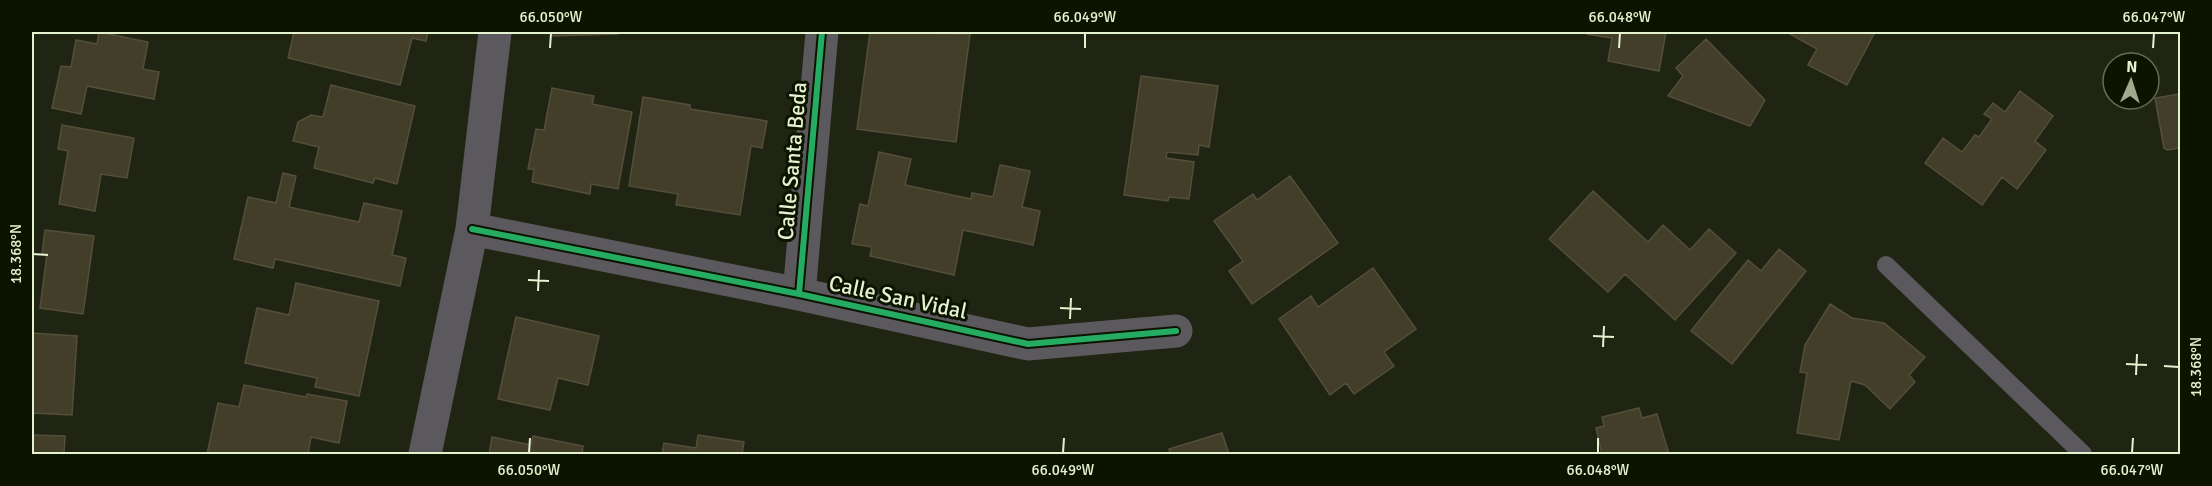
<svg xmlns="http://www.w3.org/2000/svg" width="2212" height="486" viewBox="0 0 2212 486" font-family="Signika,sans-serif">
  <rect width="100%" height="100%" fill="#1f2512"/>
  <path fill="#433e29" stroke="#544e3a" stroke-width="1.5" d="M99 32 148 42 143 69 159 72 154 99 87 86 81 114 52 108 61 66 71 67 76 40 97 44Z
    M294 32H428L426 41 412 38 400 85 288 58Z
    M551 32H618V34L551 36Z
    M870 32 970 34 956 142 857 129Z
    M1587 32H1666L1659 71 1608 61 1612 38 1587 34Z
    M1791 32H1875L1847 85 1808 65 1817 49 1790 34Z
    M1706 39 1765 100 1750 126 1668 96 1683 76 1676 68Z
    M1141 76 1218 86 1209 147 1199 145 1198 155 1167 152 1166 158 1194 162 1189 199 1169 197 1168 201 1124 195Z
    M331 85 415 106 397 184 375 178 373 183 314 168 319 147 293 141 298 122 311 115 323 117Z
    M552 88 594 96 592 104 632 112 618 189 591 184 590 194 532 182 534 169H528L536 129 544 130Z
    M2020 91 2053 116 2035 141 2046 150 2017 189 2002 177 1982 205 1925 163 1943 138 1962 152 1975 135 1979 137 1992 119 1984 114 1993 103 2005 112Z
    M2180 94V148L2167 150 2164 148 2155 98Z
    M643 97 690 105V109L767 121 762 148 751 146 740 215 676 205 678 194 629 186Z
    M62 125 134 138 127 178 101 174 95 211 59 204 68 151 58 149Z
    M879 152 911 159 905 185 971 199 972 193 993 197 1000 165 1030 171 1022 207 1040 211 1033 245 963 230 954 275 870 256 872 247 852 244 860 204 868 206Z
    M283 173 296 176 289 207 359 222 364 203 402 211 392 255 406 258 400 286 275 259 273 268 234 259 248 197 276 203Z
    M1290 176 1338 243 1252 304 1229 271 1243 261 1214 221 1253 194 1257 200Z
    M1593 191 1648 242 1663 225 1690 250 1709 229 1736 253 1675 320 1625 274 1608 292 1549 239Z
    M45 230 94 236 83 314 40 308 47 254H42Z
    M1779 249 1806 271 1732 364 1691 331 1748 260 1761 271Z
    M1373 268 1416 329 1384 352 1394 366 1354 394 1346 383 1330 395 1279 319 1311 296 1318 307Z
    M296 283 379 301 359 396 315 387 317 378 245 363 257 308 289 315Z
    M1830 304 1852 318 1884 323 1925 357 1909 375 1915 382 1890 409 1865 385 1851 381 1839 440 1797 433 1807 373 1800 372 1805 345Z
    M516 317 599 336 588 385 558 378 550 410 498 399Z
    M32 333 77 336 72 415 32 413Z
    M244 385 306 397 307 394 347 401 339 443 311 437 308 454H207L218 403 239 407Z
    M1639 408 1642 418 1657 414 1669 454H1602L1596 428 1604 426 1602 417Z
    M1222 433 1229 454H1170L1169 449Z
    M32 435 65 436 64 454H32Z
    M698 435 744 442 742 454H662L664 443 696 448Z
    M533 436 583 446 582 454H489L492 437 531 445Z"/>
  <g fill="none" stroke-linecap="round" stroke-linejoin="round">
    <path stroke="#5b595e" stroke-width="18" d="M1886 265 2083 454"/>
    <path stroke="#5b595e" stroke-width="33" d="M472 229 799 294 1028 344 1176 331
      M799 294 822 32
      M425 454 472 229 495 32"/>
    <defs>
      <path id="cycleway" d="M472 229 799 294 1028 344 1176 331
        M799 294 822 32"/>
    </defs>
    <use href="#cycleway" stroke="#0c1400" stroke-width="10"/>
    <use href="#cycleway" stroke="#26ab63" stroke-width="6"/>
  </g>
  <path fill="none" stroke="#e4f2d0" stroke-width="2" d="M550 48 551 33M1085 48V33M1619 48 1620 33M2153 48 2154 33M33 254 48 255M528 280 549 281M538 291 539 270M1060 308 1081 309M1070 319 1071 298M1593 336 1614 337M1603 347 1604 326M2126 364 2147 365M2164 366 2179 367M2136 375 2137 354M529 453 530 438M1063 453 1064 438M1598 453V438M2132 453 2133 438"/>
  <g text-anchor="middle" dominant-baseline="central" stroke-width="6" stroke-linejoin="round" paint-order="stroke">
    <g font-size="22" fill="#e4f2d0" stroke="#0c1400">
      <text transform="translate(792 161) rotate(-85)">Calle Santa Beda</text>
      <text transform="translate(898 297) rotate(12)">Calle San Vidal</text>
    </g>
  </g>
  <rect width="2212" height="486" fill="none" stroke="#0c1400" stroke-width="66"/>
  <g transform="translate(2131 81) rotate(3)"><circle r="28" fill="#0c1400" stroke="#626d53" stroke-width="1.5"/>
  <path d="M0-4.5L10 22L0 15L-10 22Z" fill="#9faa8e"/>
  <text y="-9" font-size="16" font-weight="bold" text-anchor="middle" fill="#e4f2d0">N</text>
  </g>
  <rect x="33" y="33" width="2146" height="420" fill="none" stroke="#e4f2d0" stroke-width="2"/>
  <g font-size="15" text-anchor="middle" fill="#e4f2d0">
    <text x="551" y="22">66.050°W</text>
    <text x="1085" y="22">66.049°W</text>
    <text x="1620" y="22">66.048°W</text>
    <text x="2154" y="22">66.047°W</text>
    <text transform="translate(16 254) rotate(-90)" y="5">18.368°N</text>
    <text transform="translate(2196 367) rotate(-90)" y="5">18.368°N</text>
    <text x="529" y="475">66.050°W</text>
    <text x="1063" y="475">66.049°W</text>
    <text x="1598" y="475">66.048°W</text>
    <text x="2132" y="475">66.047°W</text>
  </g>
</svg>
